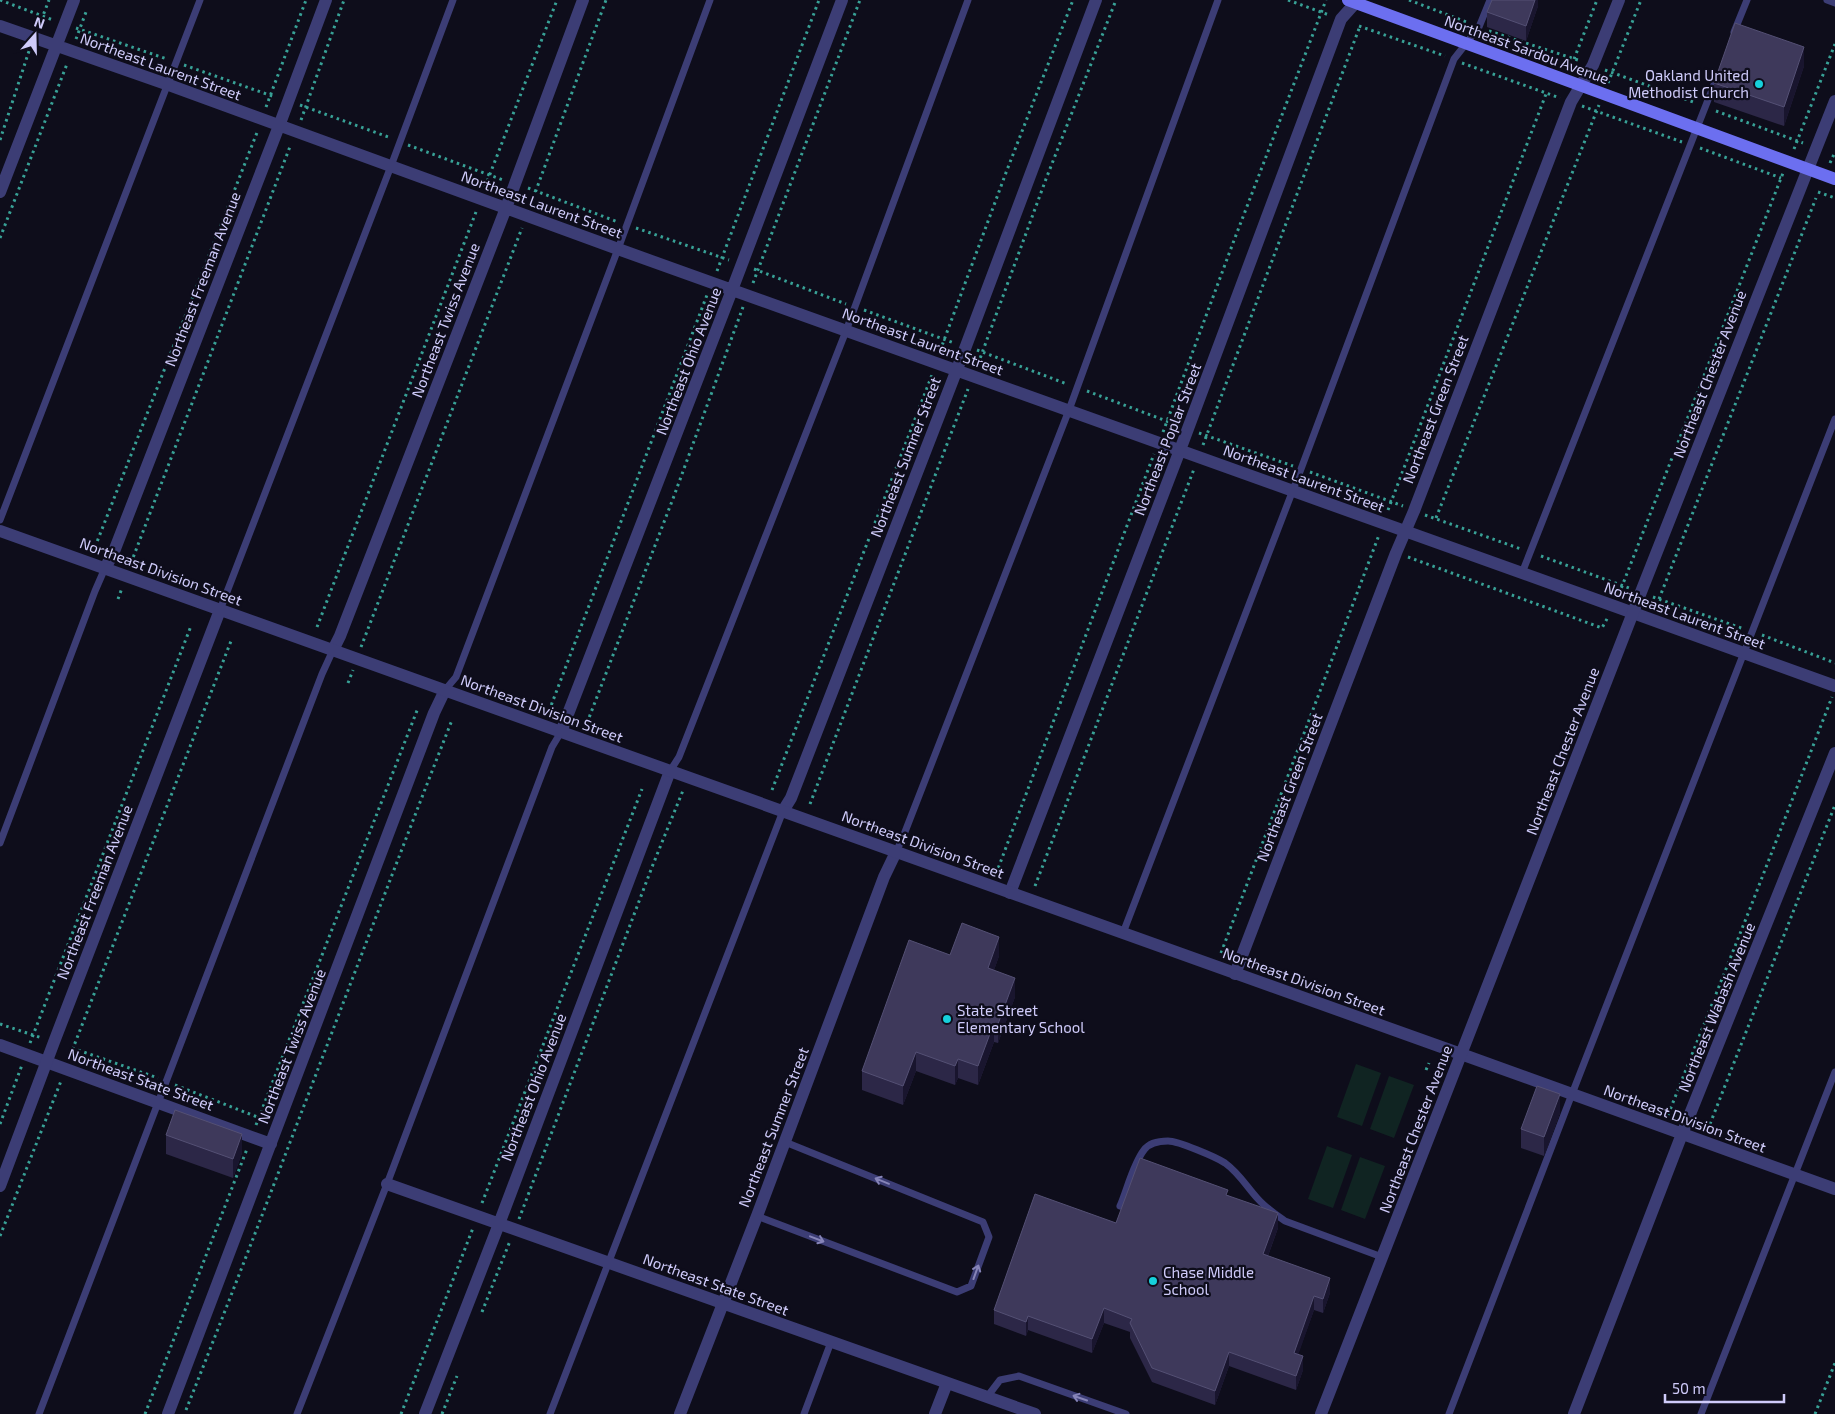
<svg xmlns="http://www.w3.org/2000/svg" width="1835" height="1414" viewBox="0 0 1835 1414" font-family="'Exo 2',sans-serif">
  <rect width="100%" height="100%" fill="#0e0d1b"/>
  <path fill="#102422" d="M1356 1064 1381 1073 1362 1126 1337 1117Z
    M1389 1076 1414 1085 1394 1138 1370 1129Z
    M1327 1146 1352 1155 1333 1208 1308 1199Z
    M1360 1157 1385 1166 1365 1219 1341 1210Z"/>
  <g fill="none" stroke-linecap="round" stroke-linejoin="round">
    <path stroke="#38a196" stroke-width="3" stroke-dasharray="2.5 4" stroke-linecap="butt" d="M0 0 53 20
      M1288 0 1329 15
      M1409 0 1469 23
      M39 26 49 0
      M1359 26 1445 56
      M76 28 167 59
      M1489 31 1581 61
      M76 39 86 12
      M1574 59 1597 0
      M1462 63 1560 98
      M184 65 275 97
      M1605 70 1696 103
      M1608 83 1641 0
      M300 105 391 138
      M1582 106 1682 142
      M266 107 306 0
      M1716 111 1803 143
      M301 120 344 0
      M0 140 29 51
      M408 145 503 180
      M1700 148 1781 178
      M1794 149 1835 44
      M1830 163 1835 152
      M485 187 557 0
      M528 188 618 222
      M1818 192 1835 198
      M531 204 606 0
      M636 228 729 260
      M0 238 67 64
      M754 269 846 304
      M717 271 819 0
      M753 283 860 0
      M864 310 954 343
      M977 350 1067 384
      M940 351 1007 170 1073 0
      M978 364 1046 179 1116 0
      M1087 391 1177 425
      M1163 432 1233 243 1326 0
      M1199 433 1293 466
      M1203 445 1360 26
      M1310 472 1403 506
      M1388 510 1546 94
      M1425 515 1521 549
      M1436 518 1599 105
      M95 547 258 130
      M1541 556 1629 588
      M1408 557 1602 628 1608 617
      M131 563 291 144
      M1619 594 1783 173
      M1653 597 1744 629
      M118 599 122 588
      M1659 599 1816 198
      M317 627 476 212
      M1762 635 1835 663
      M361 647 522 228
      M348 683 353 670
      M549 711 707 295
      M587 723 674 496 743 307
      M772 790 932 375
      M810 804 968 389
      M996 874 1154 454
      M1035 886 1194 469
      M1221 953 1379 535
      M0 1024 42 1038
      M30 1043 191 626
      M72 1048 158 1078
      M70 1056 231 641
      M1426 1070 1429 1063
      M175 1085 260 1118
      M1668 1115 1751 906 1832 697
      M0 1124 22 1065
      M1710 1124 1835 805
      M256 1125 418 708
      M482 1203 642 789
      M519 1219 652 867 684 788
      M0 1236 61 1081
      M482 1312 510 1241
      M186 1410C277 1181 362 950 452 720
      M145 1414 247 1149
      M401 1414 473 1228
      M442 1414 457 1376
      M1815 1414 1835 1363"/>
    <path stroke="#3c3d75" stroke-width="7" d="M1827 0 1835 3
      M1734 32 1747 0
      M0 520 200 0
      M1522 573 1717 77
      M220 610 391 166 453 0
      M445 690 456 677 618 249 710 0
      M670 771 679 757 846 331 968 0
      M0 843 95 591 105 568
      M896 852 903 837 1069 410 1218 0
      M1123 933 1301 469 1454 59 1479 27 1490 0
      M1120 1206C1127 1190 1133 1164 1144 1150 1149 1143 1159 1141 1168 1141 1178 1141 1216 1157 1225 1163 1239 1173 1247 1187 1258 1199 1266 1208 1275 1214 1285 1221L1382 1257
      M757 1216 957 1292 971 1286 989 1237 983 1222 785 1142
      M987 1397 1000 1380 1019 1376 1126 1414
      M39 1414 322 674 333 650
      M297 1414 387 1184 552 747 561 732
      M550 1414 783 811
      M804 1414 831 1342
      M1449 1414 1572 1094 1835 419
      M1701 1414 1835 1072"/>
    <path stroke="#3c3d75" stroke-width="12" d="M0 26 169 85 618 249 1614 606 1835 686
      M1808 169 1835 101
      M0 192 74 0
      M105 568 113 554 279 126 326 0
      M333 650 340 636 506 208 583 0
      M561 732 732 290 842 0
      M783 811 791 798 966 346 1096 0
      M1010 893 1180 450 1341 19 1358 0
      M1235 974 1396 553 1414 511 1571 102 1593 65 1619 0
      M0 1045 271 1144
      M1461 1054 1835 1189
      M387 1184 1035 1414
      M168 1414 434 713 445 690
      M425 1414 499 1224 670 771
      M680 1414 757 1216 884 877 896 852
      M935 1414 947 1383
      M1574 1414 1682 1134 1835 753"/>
    <path stroke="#3c3d75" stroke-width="12" d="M0 531 1461 1054
      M0 1186 54 1042 220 610
      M1321 1414 1641 592 1808 169"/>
    <path stroke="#6c6ff0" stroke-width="12" d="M1348 0 1835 179"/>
  </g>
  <path fill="#2c2747" d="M1538 0V6L1526 41 1487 27V12Z
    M1804 66 1784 126 1714 102V83Z
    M950 955 999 956 994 970 1015 997 998 1043 994 1042 978 1085 958 1078 955 1085 916 1071 903 1105 862 1090V1071Z
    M1560 1113 1544 1156 1521 1148V1129Z
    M166 1135 242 1153 233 1178 166 1154Z
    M1228 1195 1278 1228 1268 1256 1330 1293 1323 1313 1314 1310 1298 1354 1303 1370 1296 1390 1229 1366 1215 1405 1152 1382 1130 1338V1332L1104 1323 1092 1353 1028 1330 1026 1336 994 1324V1310L1116 1223Z"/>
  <path fill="#19152e" d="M1535 0H1538V6L1526 41V26Z
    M1804 47V66L1784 126V107Z
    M999 937V956L988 987V968Z
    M1015 978V997L998 1043V1024Z
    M994 1023V1042L978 1085V1066Z
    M916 1052V1071L903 1105V1086Z
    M958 1059V1078L955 1085V1066Z
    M1560 1094V1113L1544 1156V1137Z
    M242 1134V1153L233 1178V1159Z
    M1278 1213V1228L1263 1269V1254Z
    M1330 1278V1293L1323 1313V1299Z
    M1314 1296V1310L1294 1367V1353Z
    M1104 1308V1323L1092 1353V1339Z
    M1028 1316V1330L1026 1336V1322Z
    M1229 1352V1366L1215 1405V1391Z
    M1303 1356V1370L1296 1390V1376Z"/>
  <path fill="#3e395b" stroke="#545074" d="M1492 0H1535L1526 26 1487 12Z
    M1735 23 1804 47 1784 107 1714 83Z
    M962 923 999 937 988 968 1015 978 998 1024 994 1023 978 1066 958 1059 955 1066 916 1052 903 1086 862 1071 909 940 950 955Z
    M1537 1086 1560 1094 1544 1137 1521 1129Z
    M175 1110 242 1134 233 1159 166 1135Z
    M1140 1158 1228 1190 1226 1195 1278 1213 1263 1254 1330 1278 1323 1299 1314 1296 1294 1353 1303 1356 1296 1376 1229 1352 1215 1391 1152 1368 1130 1323 1132 1319 1104 1308 1092 1339 1028 1316 1026 1322 994 1310 1035 1194 1116 1223Z"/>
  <defs><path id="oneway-shaft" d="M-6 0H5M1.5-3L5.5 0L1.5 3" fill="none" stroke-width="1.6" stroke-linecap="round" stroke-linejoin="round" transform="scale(1.25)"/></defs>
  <g stroke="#8684b8">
    <use href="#oneway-shaft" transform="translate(882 1181) rotate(-158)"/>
    <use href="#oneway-shaft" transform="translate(817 1239) rotate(21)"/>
    <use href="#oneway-shaft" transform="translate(976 1272) rotate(-70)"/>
    <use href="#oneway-shaft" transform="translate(1080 1398) rotate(-161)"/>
  </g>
  <g fill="#16d0db" stroke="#0e0d1b" stroke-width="2">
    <circle cx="1759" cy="84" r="5"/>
    <circle cx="947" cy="1019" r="5"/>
    <circle cx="1153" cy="1281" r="5"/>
  </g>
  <g text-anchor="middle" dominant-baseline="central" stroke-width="4.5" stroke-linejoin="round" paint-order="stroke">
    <g font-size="15" fill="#cfcbfa" stroke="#0e0d1b">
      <text transform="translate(1527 49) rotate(20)">Northeast Sardou Avenue</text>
      <text transform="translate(161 66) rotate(20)">Northeast Laurent Street</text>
      <text transform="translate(542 204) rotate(20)">Northeast Laurent Street</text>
      <text transform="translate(202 279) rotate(-69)">Northeast Freeman Avenue</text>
      <text transform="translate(445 320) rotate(-69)">Northeast Twiss Avenue</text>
      <text transform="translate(923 341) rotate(20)">Northeast Laurent Street</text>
      <text transform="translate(688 361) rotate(-69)">Northeast Ohio Avenue</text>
      <text transform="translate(1709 374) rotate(-69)">Northeast Chester Avenue</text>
      <text transform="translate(1435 409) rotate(-69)">Northeast Green Street</text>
      <text transform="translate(1167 439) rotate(-69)">Northeast Poplar Street</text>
      <text transform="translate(905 457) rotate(-69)">Northeast Sumner Street</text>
      <text transform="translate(1304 478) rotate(20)">Northeast Laurent Street</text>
      <text transform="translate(161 571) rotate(20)">Northeast Division Street</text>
      <text transform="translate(1685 615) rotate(20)">Northeast Laurent Street</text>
      <text transform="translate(542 708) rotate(20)">Northeast Division Street</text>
      <text transform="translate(1562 751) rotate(-69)">Northeast Chester Avenue</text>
      <text transform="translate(1289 787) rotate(-69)">Northeast Green Street</text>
      <text transform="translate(923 844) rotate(20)">Northeast Division Street</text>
      <text transform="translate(94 892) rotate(-69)">Northeast Freeman Avenue</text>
      <text transform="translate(1304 981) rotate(20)">Northeast Division Street</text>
      <text transform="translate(1716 1007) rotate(-68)">Northeast Wabash Avenue</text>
      <text transform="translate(291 1046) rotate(-69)">Northeast Twiss Avenue</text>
      <text transform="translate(141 1079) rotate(20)">Northeast State Street</text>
      <text transform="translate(533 1087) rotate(-69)">Northeast Ohio Avenue</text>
      <text transform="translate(1685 1118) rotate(20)">Northeast Division Street</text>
      <text transform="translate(773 1127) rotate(-69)">Northeast Sumner Street</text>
      <text transform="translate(1415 1129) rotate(-69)">Northeast Chester Avenue</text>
      <text transform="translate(716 1284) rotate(20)">Northeast State Street</text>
    </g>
    <g font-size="15" fill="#cfcbfa" stroke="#0e0d1b" text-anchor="start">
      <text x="1749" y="75" text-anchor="end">Oakland United<tspan x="1749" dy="17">Methodist Church</tspan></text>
      <text x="957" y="1010">State Street<tspan x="957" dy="17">Elementary School</tspan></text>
      <text x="1163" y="1272">Chase Middle<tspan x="1163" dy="17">School</tspan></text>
    </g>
  </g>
  <g transform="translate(35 35) rotate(20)" stroke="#0e0d1b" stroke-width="4" paint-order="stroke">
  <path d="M0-4L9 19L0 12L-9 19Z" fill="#cfcbfa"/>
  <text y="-8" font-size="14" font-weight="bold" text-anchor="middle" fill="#cfcbfa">N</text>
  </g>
  <path d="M1665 1394v8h119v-8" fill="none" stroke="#cfcbfa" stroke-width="2.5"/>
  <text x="1672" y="1394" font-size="15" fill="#cfcbfa" stroke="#0e0d1b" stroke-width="4" paint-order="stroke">50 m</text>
</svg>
